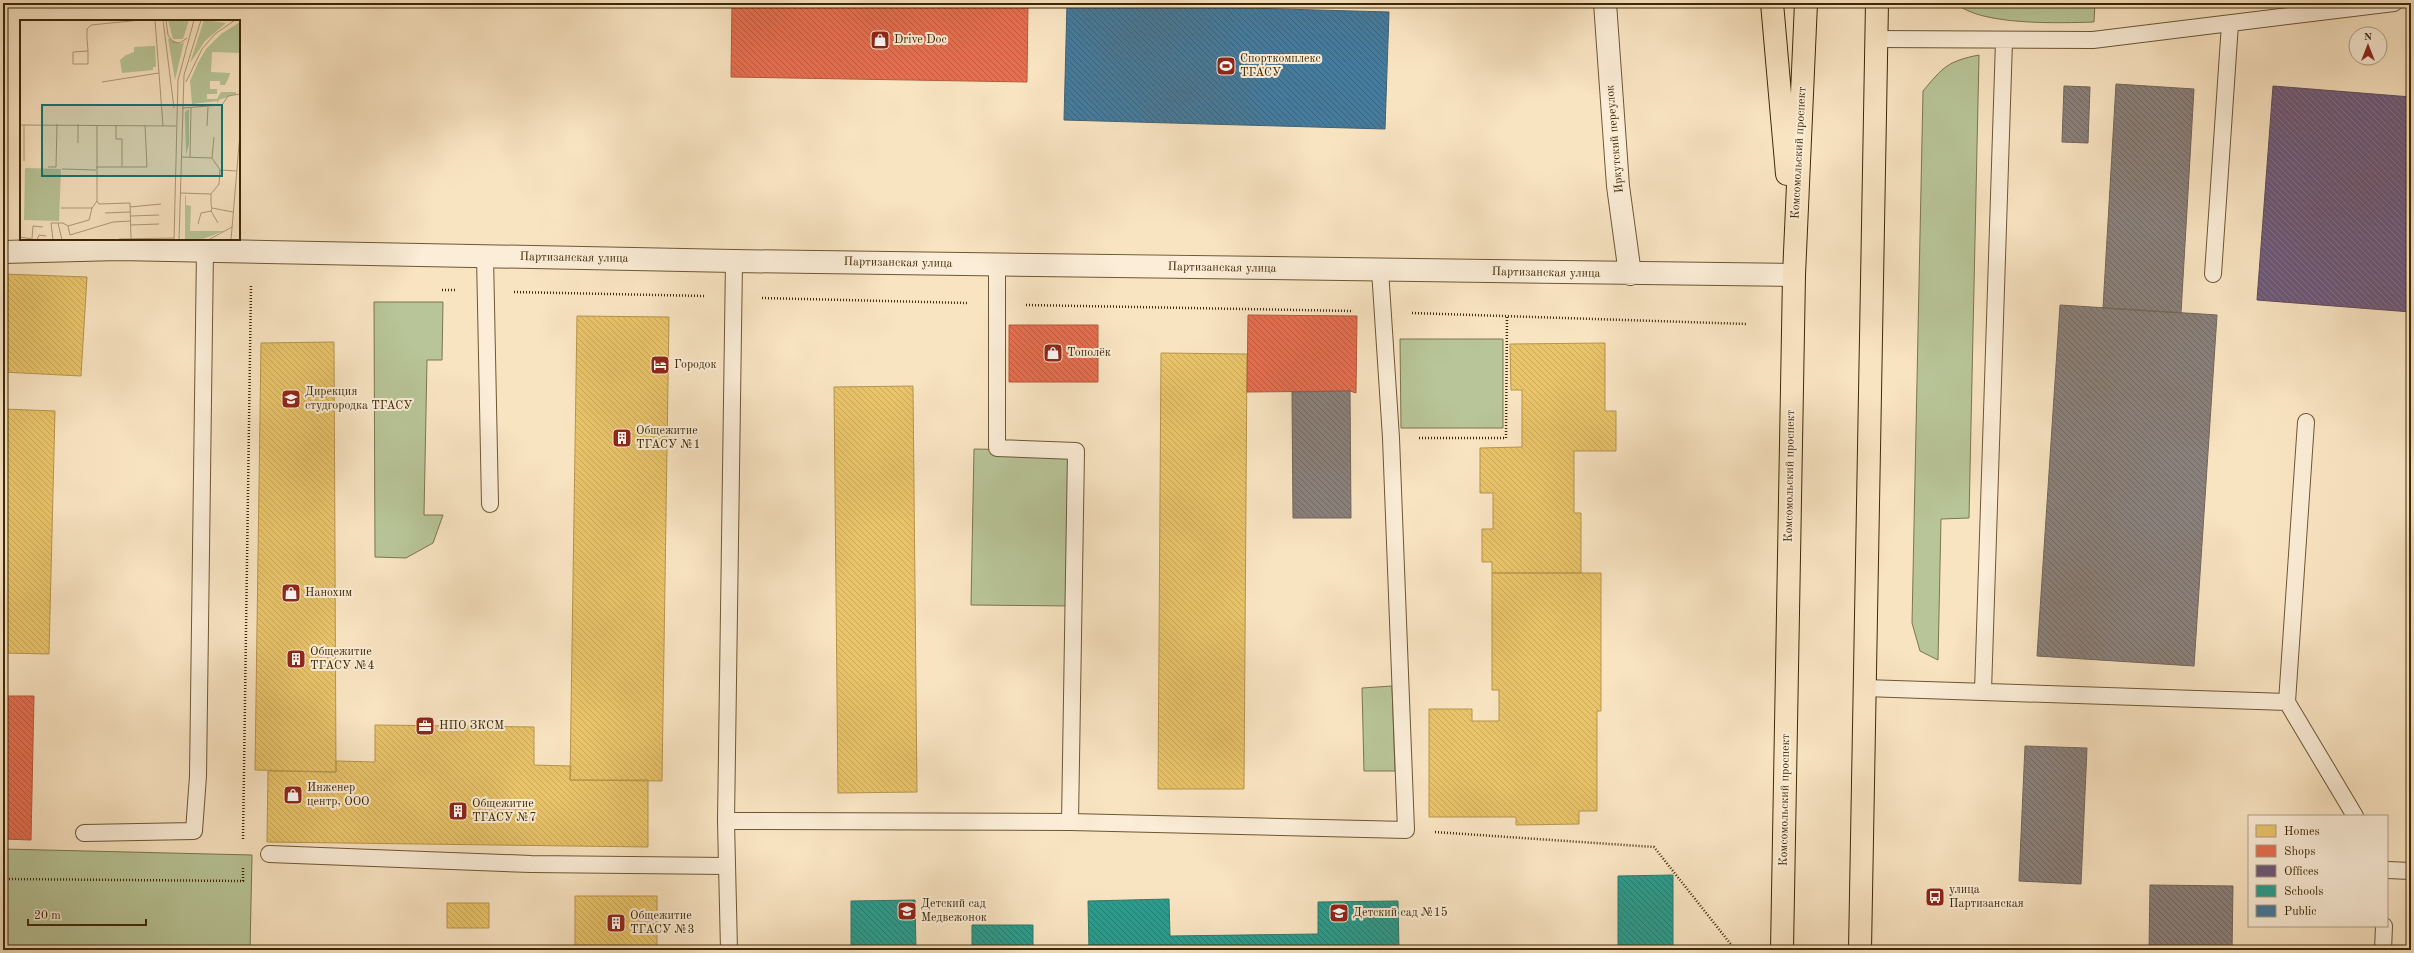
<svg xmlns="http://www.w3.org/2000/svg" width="2414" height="953" viewBox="0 0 2414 953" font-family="'Old Standard TT',serif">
  <defs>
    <pattern id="homes-back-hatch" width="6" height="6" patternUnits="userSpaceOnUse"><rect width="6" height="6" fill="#e9c46a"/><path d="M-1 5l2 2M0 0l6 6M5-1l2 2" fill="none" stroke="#c9a85a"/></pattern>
    <pattern id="shops-back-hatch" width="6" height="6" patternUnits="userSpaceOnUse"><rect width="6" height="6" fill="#e76f51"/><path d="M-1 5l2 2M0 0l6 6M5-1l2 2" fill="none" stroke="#bd5b41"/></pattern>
    <pattern id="offices-back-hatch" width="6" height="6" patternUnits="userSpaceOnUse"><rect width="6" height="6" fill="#6d597a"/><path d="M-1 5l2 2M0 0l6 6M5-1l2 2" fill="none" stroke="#837288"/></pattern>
    <pattern id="schools-back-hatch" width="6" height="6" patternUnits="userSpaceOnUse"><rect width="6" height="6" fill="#2a9d8f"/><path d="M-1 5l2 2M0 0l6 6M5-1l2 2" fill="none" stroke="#258073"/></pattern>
    <pattern id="public-back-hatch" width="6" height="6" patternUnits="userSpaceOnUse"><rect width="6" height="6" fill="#457b9d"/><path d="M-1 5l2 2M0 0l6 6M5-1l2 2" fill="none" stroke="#3b657e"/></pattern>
    <pattern id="industry-back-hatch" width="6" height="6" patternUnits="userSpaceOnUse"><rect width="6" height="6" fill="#8a817c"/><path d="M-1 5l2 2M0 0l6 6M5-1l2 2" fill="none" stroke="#726a64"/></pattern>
  </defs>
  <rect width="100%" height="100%" fill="#f9e4c2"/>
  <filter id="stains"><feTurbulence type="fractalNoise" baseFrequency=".005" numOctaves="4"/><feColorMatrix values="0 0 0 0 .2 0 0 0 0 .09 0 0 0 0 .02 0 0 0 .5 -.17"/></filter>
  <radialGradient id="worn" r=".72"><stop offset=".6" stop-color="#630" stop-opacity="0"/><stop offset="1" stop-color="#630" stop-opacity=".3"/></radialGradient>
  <path fill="#b8c598" stroke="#7b764f" d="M1956 3H2095L2094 22C2062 23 1979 26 1956 3Z
    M1979 55 1969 518 1941 519 1938 660 1920 651 1912 623 1923 91C1943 67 1948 61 1979 55Z
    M374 302H443L442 360H427L424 515H443L433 543 406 558 375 557Z
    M1400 339H1503V428H1401Z
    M974 449 1076 451 1073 606 971 605Z
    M1392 686 1395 771H1364L1362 688Z
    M3 849 252 855 250 950H3Z"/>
  <path fill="url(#homes-back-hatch)" stroke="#b6954c" d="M3 274 87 277 81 376 3 372Z
    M577 316 669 317 662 781 570 780Z
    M334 342 336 772 255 770 261 343Z
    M1605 343V411H1616V451H1574V513H1581V573H1492V562H1482V529H1493V493H1480V448L1522 447V390H1511L1510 344Z
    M1161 353 1247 354 1244 789H1158Z
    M913 386 917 792 838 793 834 387Z
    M4 409 55 411 49 654 3 653Z
    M1492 573H1601V711H1597V811H1579V824L1516 825V817H1429V709H1472V721H1499V690H1492Z
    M375 725 534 727V765L571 766 570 780H648V847L267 842 268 771 336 772V761L375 762Z
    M575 896H657V950H575Z
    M447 903H489V928H447Z"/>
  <path fill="url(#shops-back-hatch)" stroke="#b45a3a" d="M732 3H1028L1027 82 731 77Z
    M1248 315 1357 316 1356 393 1350 391 1247 392Z
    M1009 325H1098V382H1009Z
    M3 696H34L31 840 3 839Z"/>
  <path fill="url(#offices-back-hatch)" stroke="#5f4a57" d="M2273 86 2411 97V312L2257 300Z"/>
  <path fill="url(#schools-back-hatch)" stroke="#307a66" d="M1673 875V950H1618V876Z
    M1169 899 1170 936 1318 934V902L1398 901 1399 950H1089L1088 901Z
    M915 900 916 950H851V901Z
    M972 925H1033V950H972Z"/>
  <path fill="url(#public-back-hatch)" stroke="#436270" d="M1067 3 1389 12 1385 129 1064 120Z"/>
  <path fill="url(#industry-back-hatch)" stroke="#736659" d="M2116 84 2194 89 2181 313 2103 308Z
    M2064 86 2090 87 2088 143 2062 142Z
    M2060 305 2217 315 2194 666 2037 656Z
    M1350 391 1351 518H1293L1292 392Z
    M2025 746 2087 748 2081 884 2019 881Z
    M2150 885 2233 886 2232 950H2149Z"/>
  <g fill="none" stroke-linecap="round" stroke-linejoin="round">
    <defs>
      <path id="lane" d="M1876 39 2093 40 2394 3
        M485 256 490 504
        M997 265V448L1076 451 1070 822
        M2213 274 2230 24
        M2306 422 2287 702 2355 816
        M1864 688 2287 702
        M1983 691 2004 41
        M726 821 1070 822 1406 830 1391 438 1380 270
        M84 833 194 831 198 776 205 250
        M269 854 531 864 727 866
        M2387 870 2411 871
        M729 950 726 821 734 261
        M2383 950 2384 926"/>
      <path id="street" d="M1605 3 1618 186 1630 274
        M3 252 119 249 734 261 1794 275"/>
      <path id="primary" d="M1772 3 1787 174
        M1782 950 1794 275 1806 3
        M1860 950 1877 3"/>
    </defs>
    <use href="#lane" stroke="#6d5735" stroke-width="18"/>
    <use href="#street" stroke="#6d5735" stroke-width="24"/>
    <use href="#primary" stroke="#3e2806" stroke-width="24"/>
    <path stroke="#3e2806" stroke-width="2.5" stroke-dasharray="1 2" stroke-linecap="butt" d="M442 290H457
      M514 292 705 296
      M762 298 967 303
      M1026 305 1353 311
      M1412 313 1747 324
      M1419 438H1506L1507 317
      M1435 832 1654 847 1733 947
      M243 839 251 285
      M3 879 243 881V868"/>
    <use href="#lane" stroke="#fbedd7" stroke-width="16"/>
    <use href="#street" stroke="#fbedd7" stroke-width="22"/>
    <use href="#primary" stroke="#f9e4c2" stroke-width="22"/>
  </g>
  <defs>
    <symbol id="shop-square" viewBox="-11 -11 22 22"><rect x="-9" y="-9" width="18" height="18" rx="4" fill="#8f2418" stroke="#fbedd7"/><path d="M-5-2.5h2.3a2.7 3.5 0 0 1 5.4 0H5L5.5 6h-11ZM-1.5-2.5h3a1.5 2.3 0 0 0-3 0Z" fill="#fff"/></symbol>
    <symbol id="stadium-square" viewBox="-11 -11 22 22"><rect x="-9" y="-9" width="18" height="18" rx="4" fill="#8f2418" stroke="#fbedd7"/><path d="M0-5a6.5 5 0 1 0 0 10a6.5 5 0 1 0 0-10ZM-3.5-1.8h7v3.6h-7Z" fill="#fff"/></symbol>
    <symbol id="hotel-square" viewBox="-11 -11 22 22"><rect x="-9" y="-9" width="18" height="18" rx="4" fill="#8f2418" stroke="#fbedd7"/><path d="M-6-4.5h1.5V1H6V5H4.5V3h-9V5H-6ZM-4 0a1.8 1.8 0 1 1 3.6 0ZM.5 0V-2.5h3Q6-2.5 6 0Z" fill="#fff"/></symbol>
    <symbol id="university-square" viewBox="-11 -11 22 22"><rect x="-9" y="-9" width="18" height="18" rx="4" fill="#8f2418" stroke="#fbedd7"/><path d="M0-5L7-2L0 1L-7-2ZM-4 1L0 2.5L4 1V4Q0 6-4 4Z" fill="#fff"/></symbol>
    <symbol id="building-square" viewBox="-11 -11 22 22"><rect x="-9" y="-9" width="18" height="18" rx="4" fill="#8f2418" stroke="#fbedd7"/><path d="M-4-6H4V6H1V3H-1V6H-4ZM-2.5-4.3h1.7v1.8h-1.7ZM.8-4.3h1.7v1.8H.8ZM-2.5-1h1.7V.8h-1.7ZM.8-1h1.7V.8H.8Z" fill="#fff"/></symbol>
    <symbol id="office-square" viewBox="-11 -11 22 22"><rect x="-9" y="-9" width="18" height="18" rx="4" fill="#8f2418" stroke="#fbedd7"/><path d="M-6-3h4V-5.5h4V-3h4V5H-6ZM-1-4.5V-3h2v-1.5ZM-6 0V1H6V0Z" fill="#fff"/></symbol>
    <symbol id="bus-square" viewBox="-11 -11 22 22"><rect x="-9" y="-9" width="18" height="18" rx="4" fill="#8f2418" stroke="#fbedd7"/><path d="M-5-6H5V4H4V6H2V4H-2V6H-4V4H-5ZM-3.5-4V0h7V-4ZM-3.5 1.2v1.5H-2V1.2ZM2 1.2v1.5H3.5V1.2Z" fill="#fff"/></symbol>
    <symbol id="school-square" viewBox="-11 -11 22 22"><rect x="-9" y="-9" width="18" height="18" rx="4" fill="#8f2418" stroke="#fbedd7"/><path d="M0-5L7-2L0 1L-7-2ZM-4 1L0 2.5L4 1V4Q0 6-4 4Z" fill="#fff"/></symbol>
  </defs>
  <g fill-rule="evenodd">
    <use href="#shop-square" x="869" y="29" width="22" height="22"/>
    <use href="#stadium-square" x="1215" y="55" width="22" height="22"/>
    <use href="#shop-square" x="1042" y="342" width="22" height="22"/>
    <use href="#hotel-square" x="649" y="354" width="22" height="22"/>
    <use href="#university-square" x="280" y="388" width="22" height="22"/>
    <use href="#building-square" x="611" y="427" width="22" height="22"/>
    <use href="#shop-square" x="280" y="582" width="22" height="22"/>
    <use href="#building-square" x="285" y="648" width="22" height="22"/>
    <use href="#office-square" x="414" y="715" width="22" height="22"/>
    <use href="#shop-square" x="282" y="784" width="22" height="22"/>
    <use href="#building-square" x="447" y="800" width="22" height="22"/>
    <use href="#bus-square" x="1924" y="886" width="22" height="22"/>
    <use href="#school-square" x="896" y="900" width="22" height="22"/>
    <use href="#school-square" x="1328" y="902" width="22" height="22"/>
    <use href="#building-square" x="605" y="912" width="22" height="22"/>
  </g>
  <g text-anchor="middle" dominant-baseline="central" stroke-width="4" stroke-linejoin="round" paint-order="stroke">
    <g font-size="12" fill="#3e2806" stroke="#fbedd7" text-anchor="start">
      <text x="894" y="40">Drive Doc</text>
      <text x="1240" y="59">Спорткомплекс<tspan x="1240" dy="14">ТГАСУ</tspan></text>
      <text x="1067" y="353">Тополёк</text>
      <text x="674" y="365">Городок</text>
      <text x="305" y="392">Дирекция<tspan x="305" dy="14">студгородка ТГАСУ</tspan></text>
      <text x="636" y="431">Общежитие<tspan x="636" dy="14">ТГАСУ №1</tspan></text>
      <text x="305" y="593">Нанохим</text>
      <text x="310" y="652">Общежитие<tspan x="310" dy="14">ТГАСУ №4</tspan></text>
      <text x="439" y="726">НПО ЗКСМ</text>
      <text x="307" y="788">Инженер<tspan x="307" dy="14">центр, ООО</tspan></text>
      <text x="472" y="804">Общежитие<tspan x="472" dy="14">ТГАСУ №7</tspan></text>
      <text x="1949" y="890">улица<tspan x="1949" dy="14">Партизанская</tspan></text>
      <text x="921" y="904">Детский сад<tspan x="921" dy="14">Медвежонок</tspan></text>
      <text x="1353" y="913">Детский сад №15</text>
      <text x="630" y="916">Общежитие<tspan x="630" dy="14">ТГАСУ №3</tspan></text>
    </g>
    <g font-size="12" fill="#3e2806" stroke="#fbedd7">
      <text transform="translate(1615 139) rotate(-95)">Иркутский переулок</text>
      <text transform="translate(1799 153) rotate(-87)">Комсомольский проспект</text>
      <text transform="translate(574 258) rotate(1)">Партизанская улица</text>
      <text transform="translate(898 263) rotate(1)">Партизанская улица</text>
      <text transform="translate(1222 268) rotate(1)">Партизанская улица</text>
      <text transform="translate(1546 273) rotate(1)">Партизанская улица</text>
      <text transform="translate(1790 476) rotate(-89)">Комсомольский проспект</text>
      <text transform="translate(1785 800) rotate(-89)">Комсомольский проспект</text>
    </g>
  </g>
  <g transform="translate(20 20)">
    <rect width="220" height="220" fill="#f9e4c2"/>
    <path d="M148 0H169L163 19H153ZM184 0 206 3 185 21 170 43ZM148 18 161 24 164 22 155 60ZM132 26H135L136 47H133V50L102 53 100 40 106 35 114 32V27ZM169 89V124L166 135 165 92ZM5 148 41 149 39 201 4 200Z" fill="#b8c598"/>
    <path d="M220 2V33L192 32 191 52 210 53 209 57 205 65H200V61H190V69H197V74H187V79H197L201 72H216V74L199 80 197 84V81L172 84 170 61 178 43 186 29 201 14ZM166 175V185L171 186 170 211H204L180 220H165V176Z" fill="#b8c598"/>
    <path fill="none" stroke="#ae9977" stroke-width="1" d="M135 0 143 106M143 0 154 88M146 0 148 15 153 22 160 23 167 18M195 0H208M68 31 53 32V44H68V31L67 19V9L71 5 121 0M82 62 139 53M166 62 182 29 195 14 215 0M162 88 202 85 208 76 220 74M58 104V123M0 105 156 106M77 105V181L79 184 110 183 111 219M96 105V119H102V147M187 106 188 87M194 117 192 138 200 150 199 164 191 174V185L192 188 213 192M161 137 192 138M170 137 171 88M4 141V105M28 147H36L37 104M76 147H127L125 105M42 149 76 150M200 150 217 151M160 173 191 174M110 187 141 184M41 188H72L77 181M191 191 198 203M85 193 110 192M111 196 139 195M38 203 42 220M178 204 181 193 191 191 192 188M111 205 139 204M48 206 50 215 93 202 111 201M0 217 18 220M12 218 13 206 23 207M99 219 154 218M17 220 19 215 26 216M33 220 31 203H43L48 206 69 200 72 188M154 220 158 60 174 0M159 220 164 55 181 0M188 220 212 207M211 220 220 113"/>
    <path fill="#0f766e" fill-opacity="0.15" stroke="#0f766e" stroke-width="2" d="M22 85H202V156H22Z"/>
    <rect width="220" height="220" fill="none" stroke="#3e2806" stroke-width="2"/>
  </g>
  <rect width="2414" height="953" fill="none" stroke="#f9e4c2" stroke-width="16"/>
  <rect x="4" y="4" width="2406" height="945" fill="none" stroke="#3e2806" stroke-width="2"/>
  <rect x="8" y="8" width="2398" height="937" fill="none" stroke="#3e2806"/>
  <rect x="2248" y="815" width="140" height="112" fill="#fbedd7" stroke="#af9e83"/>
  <rect x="2256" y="825" width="20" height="12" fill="#e9c46a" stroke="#af9e83"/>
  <text x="2284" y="835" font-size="12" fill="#3e2806">Homes</text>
  <rect x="2256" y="845" width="20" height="12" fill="#e76f51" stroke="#af9e83"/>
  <text x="2284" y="855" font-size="12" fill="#3e2806">Shops</text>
  <rect x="2256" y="865" width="20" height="12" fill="#6d597a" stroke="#af9e83"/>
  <text x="2284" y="875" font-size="12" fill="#3e2806">Offices</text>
  <rect x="2256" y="885" width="20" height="12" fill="#2a9d8f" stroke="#af9e83"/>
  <text x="2284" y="895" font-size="12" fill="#3e2806">Schools</text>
  <rect x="2256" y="905" width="20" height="12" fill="#457b9d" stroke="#af9e83"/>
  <text x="2284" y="915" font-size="12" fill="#3e2806">Public</text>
  <g transform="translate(2368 46)"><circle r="19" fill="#fbedd7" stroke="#af9e83"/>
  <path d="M0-3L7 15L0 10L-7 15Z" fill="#8f2418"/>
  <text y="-6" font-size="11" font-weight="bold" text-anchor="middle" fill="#3e2806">N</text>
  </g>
  <path d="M28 919v6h118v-6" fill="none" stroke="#3e2806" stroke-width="2"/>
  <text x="34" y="919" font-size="12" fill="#3e2806" stroke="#fbedd7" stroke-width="3" paint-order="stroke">20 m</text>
  <rect width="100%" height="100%" filter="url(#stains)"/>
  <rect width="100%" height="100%" fill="url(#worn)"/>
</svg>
